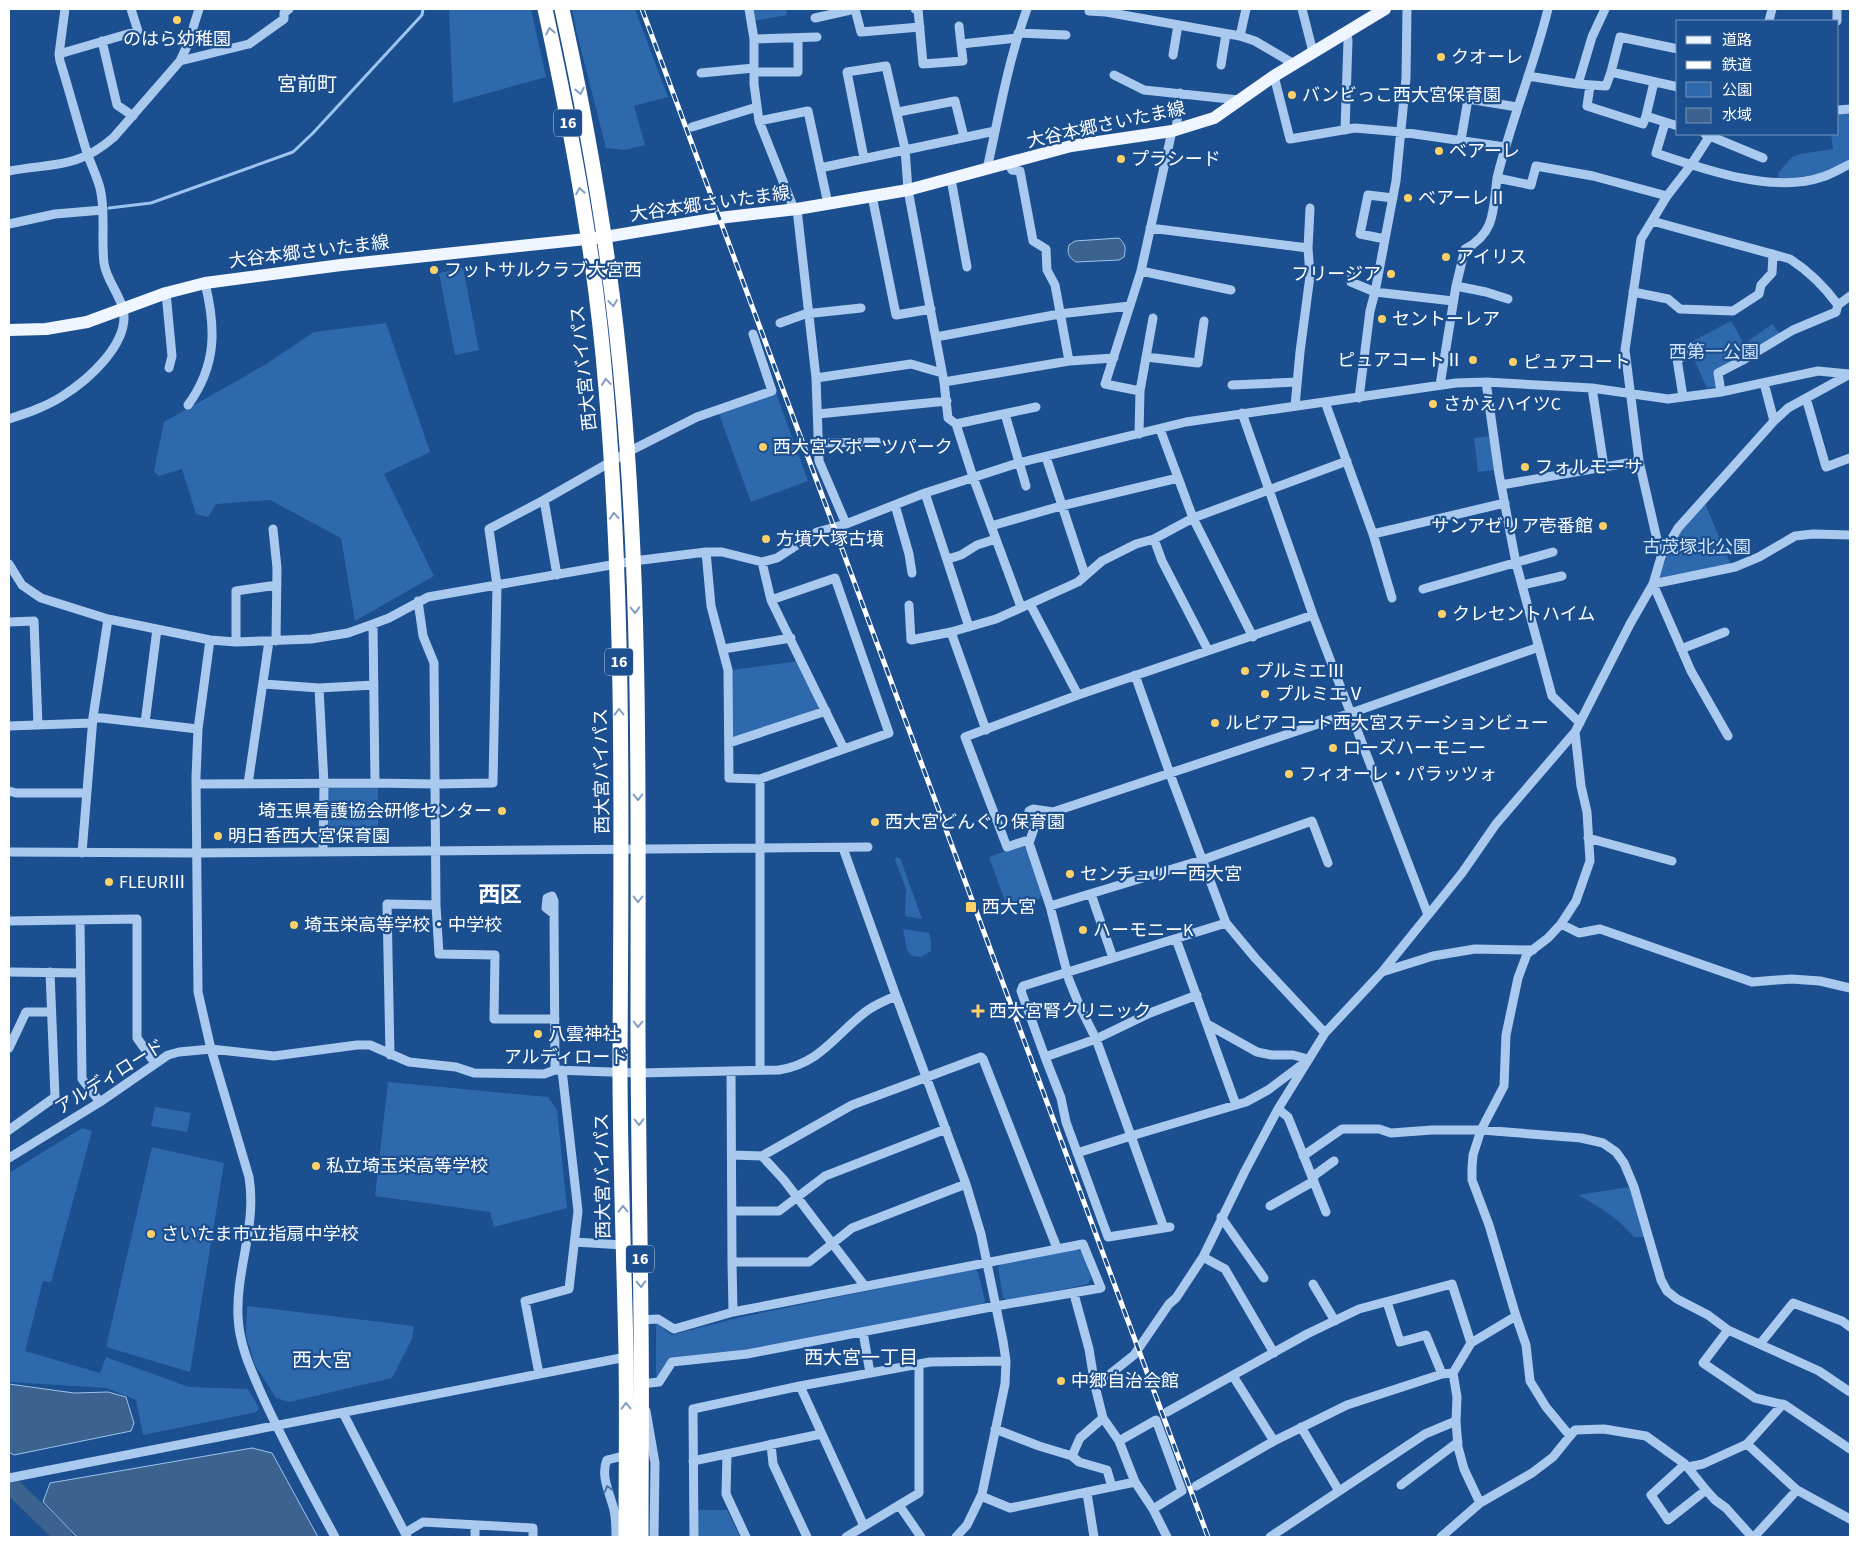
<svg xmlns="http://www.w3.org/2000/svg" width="1859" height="1546" viewBox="0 0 1859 1546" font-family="'Source Sans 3','Noto Sans JP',sans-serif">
  <rect width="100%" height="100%" fill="#1b4f8f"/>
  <path fill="#2e69ad" d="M449 9H531L546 77 453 103Z
    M572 9H635L668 97 634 106 645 145 625 150 606 148 577 34Z
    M753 9H786L787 15 754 21Z
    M1850 113V159L1820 174 1779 180 1778 173 1792 157 1800 154 1833 149 1831 134H1838V115Z
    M463 268 479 350 455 355 439 273Z
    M1731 321 1744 344 1772 324 1782 336 1716 372 1718 386 1707 388 1687 344Z
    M386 323 430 452 384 474 434 576 355 621 341 538 270 500 216 504 208 517 196 514 182 469 159 476 154 471 164 422 263 366 314 332Z
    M776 393 808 481 751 502 719 414Z
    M1489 436 1495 470 1478 472 1474 438Z
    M1704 501 1731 565 1656 581 1680 529Z
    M798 661 818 707 817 712 733 738 732 670Z
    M378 787V840L327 841 326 788Z
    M1022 845 1027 849 1042 895 1039 899 1015 908 1006 904 989 857Z
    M896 857 900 858 922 919 905 916 906 889 895 860Z
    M903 929 929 933 931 940V951L921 957 912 956 907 950Z
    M388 1082 548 1097 557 1110 567 1208 494 1227 490 1212 375 1196Z
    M155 1107 191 1113 187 1132 151 1126Z
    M82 1128 92 1131 51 1282 43 1281 25 1351 100 1373 106 1357 189 1387 248 1389 259 1408 257 1412 143 1435 136 1400 107 1388 9 1382V1173Z
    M152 1147 224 1163 190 1372 106 1347Z
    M1630 1187 1646 1237H1634C1619 1219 1599 1206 1578 1195Z
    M1075 1249 1082 1252 1091 1278 1088 1284 1008 1301 1003 1297 998 1267 1002 1263Z
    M974 1269 978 1272 985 1301 982 1306 743 1351 670 1358 656 1377V1323L672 1335 737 1318Z
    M247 1306 414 1326 412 1339 392 1378 289 1402 276 1398 254 1363 246 1335Z
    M697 1510H727L740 1537H697Z"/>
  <path fill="#3c6290" stroke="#9cc4f0" d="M1119 238C1126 245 1126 248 1124 257L1119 260 1076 262C1068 257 1067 253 1069 245L1075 241Z
    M9 1384 74 1393 108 1392 126 1397 134 1423 131 1431 14 1455 9 1452Z
    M252 1448 272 1453 318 1537H77L43 1502 50 1483Z"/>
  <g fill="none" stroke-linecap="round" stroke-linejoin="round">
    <path stroke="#9cc4f0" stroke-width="3" d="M109 208 151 203 293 152 313 133 422 15 423 9"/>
    <path stroke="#3c6290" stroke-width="18" d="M9 1484 64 1537"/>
    <path stroke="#a9c9ee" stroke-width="9" d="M749 9 754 39V84L759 121 794 209
      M855 9 861 32 920 27
      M915 9H918L923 64 963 61 961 44 1017 38
      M1089 9V11L1106 12 1240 36 1255 41 1294 64
      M1302 9 1313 52
      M815 18 855 9
      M1769 21 1772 9
      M1837 21V9
      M959 26 961 44
      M1018 33 1066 35
      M1240 36 1246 9
      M754 39 817 37
      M102 41 117 105 133 116
      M59 54 138 31 131 9
      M1173 55 1178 25
      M180 61 188 44 199 9
      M1221 65 1226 34
      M754 72H798V38
      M1611 72 1620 37 1678 49
      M701 73 754 68
      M1114 75 1144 90 1239 100
      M1274 76 1290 139 1355 128 1401 132 1505 147
      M1528 76 1578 84 1606 86 1611 72 1678 87
      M1578 84 1592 37 1605 9
      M1590 86 1587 106 1643 124 1646 116 1678 126
      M1838 110 1850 109
      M898 112 955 101 964 137
      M1646 116 1654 82
      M759 121 808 111 828 204
      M1665 123 1656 153C1703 169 1774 194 1822 177 1832 174 1841 168 1850 164
      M692 127 757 107
      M1176 130 1180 93
      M1345 130 1348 40 1346 32
      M1705 134 1763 158
      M1461 140 1468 99 1517 107
      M864 158 847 72 886 66 905 149 908 190 944 382 948 418 956 424 973 477 1021 607
      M1008 163 1012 170 1020 171 1033 241 1046 249 1047 270 1055 285 1069 361
      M820 168 995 131
      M987 169C999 115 1008 61 1027 9
      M9 171C52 163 78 169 114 137L180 61 249 44 284 19V13L289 9
      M1497 178C1511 121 1534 66 1548 9
      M951 179 967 267
      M872 196 896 315 931 309
      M797 209 816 378 819 461 846 524
      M1652 221 1790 259C1810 272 1824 286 1838 305L1850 296
      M9 224 55 214 103 210
      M1150 228 1308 248
      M1385 239 1360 234 1368 195 1393 198
      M1141 271 1231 290
      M1352 276 1351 282 1375 292 1453 301
      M1456 286 1486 292 1508 299
      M1633 292 1668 299 1680 309 1733 311 1759 294 1761 285 1772 273 1773 254
      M166 293 172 356 169 368
      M780 323 805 314 861 308
      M936 337 1059 314 1130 306
      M1146 357 1198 363 1204 321
      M816 378 911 364 942 373
      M944 382 1069 361 1114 358
      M1486 382 1499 474 1516 563 1552 696 1580 723
      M1764 383 1774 421
      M1232 385 1297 382
      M1440 385 1456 286 1465 249C1496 233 1493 209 1497 178L1531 185 1536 166 1593 176 1667 196
      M1592 388 1604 467 1639 461
      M1140 391 1105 384 1141 271 1172 131
      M1721 392 1718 373 1745 359 1793 330 1836 312 1838 305
      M1683 397 1677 359 1688 355
      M1359 398 1370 311 1375 292 1396 181 1406 78 1407 9
      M1806 398 1826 467 1850 458
      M1325 402 1373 534 1392 598
      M188 405C217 365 216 328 205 283
      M1295 406 1300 352 1310 276 1308 248 1310 208
      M1242 413 1313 615 1428 915
      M818 414 947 401
      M1005 414 1026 486
      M9 419C27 413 45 407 61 397 87 381 131 343 123 309 119 293 106 279 104 263 101 238 106 212 100 188 97 177 92 166 88 156 78 124 70 93 60 61L59 54 65 9
      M956 424 1036 407
      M1160 429 1193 518 1253 637
      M1139 434 1140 391 1153 318
      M819 443 877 442
      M1046 457 1085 575
      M1501 485 1604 467
      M925 493 969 627
      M544 500 557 575
      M895 505 909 554 912 573
      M991 526 1061 506 1178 478
      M273 529 277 568 276 641
      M1373 534 1505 503
      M1154 539 1162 561 1208 650
      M706 552 711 606 728 670 729 778 760 779V1070
      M1661 557 1639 461 1625 350 1641 239 1667 196 1691 165 1711 134
      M948 559 961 555 977 545 996 539
      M9 564 22 585 41 598 108 619 210 640 236 642 311 639 348 633 373 624 389 618 428 597 634 561 706 552H722L762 562 777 558 817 532 846 524 925 493 1018 463 1186 422 1456 383 1486 382 1592 388 1668 399 1721 392 1818 371 1849 374
      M1522 585 1562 576
      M1423 589 1553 552
      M771 600 835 578 889 733 844 749
      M418 601 423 636 434 663 435 784 493 783 497 585 489 529 544 500 628 452 697 417 772 391 753 334
      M1030 604 1078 695
      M909 605 911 640 951 632 996 619 1078 582 1102 561 1136 544 1154 539 1193 518 1347 461
      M9 622 34 621 38 725
      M373 624 375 783 435 784 436 905 439 954 495 955 494 1019H555
      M951 632 986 730
      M210 640 198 729 196 777 198 992 211 1049 249 1177C257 1226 236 1269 238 1316 239 1345 251 1370 262 1395 284 1444 310 1490 335 1537
      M236 642V591L277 585
      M723 649 791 638
      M1681 649 1725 632
      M1135 675 1170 774 1226 923 1256 959 1325 1033
      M264 684 319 688 374 685
      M319 688 324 784 323 852
      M93 717 198 729
      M145 723 157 629
      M9 726 92 723
      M1575 732 1581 786 1587 812 1590 861 1576 901 1561 924 1548 938 1527 954 1518 978 1506 1035 1504 1086 1481 1130 1473 1155 1472 1167V1180L1489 1225 1516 1316 1526 1345 1530 1381 1546 1407 1570 1436 1575 1430 1604 1429 1646 1436 1685 1464 1706 1490 1715 1500 1726 1508 1752 1537
      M1728 736 1691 671 1653 584 1735 567 1759 557 1795 536 1813 534 1850 535
      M729 743 826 711
      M760 779 844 749 771 600 762 562
      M196 784 375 783
      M248 784 269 641
      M9 791 16 793H86
      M1053 812 1033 809 1029 811 1028 815 1030 821 1036 823 1053 812 1351 713 1539 647
      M1588 838 1672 861
      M1029 843 1036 823
      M843 848 896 996 966 1184 981 1234 1003 1341 1006 1361 1005 1384 982 1494 967 1525 956 1537
      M9 852 197 853 868 847
      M82 853 93 717 108 619
      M1091 894 1113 958
      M1050 906 1202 860 1312 821 1328 863
      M554 914V901L552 896 547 898 546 908 554 914 555 1070
      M80 920 82 1079 100 1102
      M9 921 137 919V1038L155 1063
      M1561 924 1579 933 1600 929 1752 982 1791 979 1820 981 1850 988
      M1176 939 1236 1105
      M9 972 80 973
      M1382 972 1433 956 1475 949 1533 950
      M1197 995 1150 1013 1096 1039 1045 1057 1021 991 1023 986 1226 923
      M1207 1024 1257 1052 1272 1055H1293L1308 1059
      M9 1048 26 1012H51
      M390 1055 387 904 436 905
      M1045 1057 1061 1098 1066 1122 1108 1237 1170 1227
      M1304 1063 1268 1090 1246 1102 1131 1136 1096 1039 1080 1007 1069 980 1050 906 1029 843 1025 841 1007 847 965 737 1078 695 1313 615
      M731 1071 732 1262H809L852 1228 966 1184
      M1278 1109 1288 1117 1326 1212
      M9 1130 55 1097 50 972
      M1077 1153 1131 1136 1164 1228
      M732 1155 762 1156 852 1105 981 1057 983 1059 1057 1248
      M762 1156 784 1180 864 1285
      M1303 1156 1342 1129H1379L1391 1133 1432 1130H1481L1581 1138 1603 1143 1616 1152 1624 1163 1634 1187 1661 1280 1667 1291 1677 1299 1708 1315 1728 1330 1819 1371 1850 1392
      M9 1158 100 1102 168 1055 179 1052 211 1049 274 1056 357 1045H370L409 1062 456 1067 474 1073 544 1074 555 1070 638 1073 779 1070C822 1063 836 1033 868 1010 877 1004 886 1000 896 996
      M1312 1177 1334 1161
      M1270 1206 1314 1181
      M732 1211H779L825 1176 946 1129
      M1221 1217 1264 1278
      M575 1242 623 1245
      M1203 1257 1225 1269 1274 1353
      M1313 1284 1335 1321
      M1074 1294 1089 1349 1095 1386 1103 1418 1119 1441 1135 1482 1153 1509 1167 1537
      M1387 1302 1400 1342 1426 1335 1442 1374
      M641 1320 658 1319 674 1329 733 1312
      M1728 1330 1703 1363 1755 1398 1785 1405 1850 1449
      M863 1332 870 1373
      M1760 1344 1793 1303 1842 1321 1850 1327
      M539 1374 525 1301 569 1289 578 1211 562 1070
      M1233 1376 1274 1441
      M641 1384 659 1382 672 1362 747 1354 996 1306 1101 1288 1083 1244 733 1312 732 1262
      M800 1386 864 1526
      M1095 1386 1134 1355 1169 1304 1176 1298 1203 1257 1245 1171 1278 1109 1325 1033 1382 972 1462 873 1496 824 1575 732 1630 624 1653 584 1661 557 1678 528 1774 421 1788 408 1850 374
      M1783 1404 1747 1444 1797 1490 1850 1519
      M646 1411 655 1463 654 1537
      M1167 1412 1307 1334 1359 1309 1452 1284 1471 1343
      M343 1413 407 1537
      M1103 1418 1080 1438 1072 1456 1079 1462 1107 1470 1112 1487
      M1301 1427 1339 1491
      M995 1429 1039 1446 1072 1456
      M1119 1441 1156 1420 1182 1491 1153 1509
      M771 1444 773 1464 807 1537
      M727 1454 726 1494 746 1537
      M693 1461 821 1434
      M1685 1464 1651 1495 1668 1520 1706 1490
      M1688 1467 1703 1464 1747 1444
      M9 1478 626 1357
      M1401 1485 1458 1442
      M1196 1486 1274 1441 1347 1405 1442 1374 1453 1373
      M1087 1493 1094 1537
      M981 1496 1010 1508 1135 1482
      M1480 1503 1464 1469 1458 1447 1456 1421 1457 1397 1453 1373 1471 1343 1516 1316
      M899 1505 921 1537
      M405 1533 423 1522 533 1528V1537
      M475 1537V1525
      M616 1537C616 1528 616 1519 614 1510 610 1494 600 1475 607 1460L627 1455
      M694 1537 693 1409 800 1386 930 1362 1006 1361
      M846 1537 919 1493V1364
      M1270 1537 1425 1434 1456 1421
      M1441 1537 1480 1503 1532 1473 1553 1457 1570 1436
      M1754 1537 1797 1490"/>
    <path stroke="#f0f6ff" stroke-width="12" d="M9 330 46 329 87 322 166 293 205 283 341 265 605 237 719 218 797 209 908 190 1071 146 1172 131 1214 118 1274 76 1385 9"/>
    <path stroke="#fff" stroke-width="15" d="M545 9C572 134 596 261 606 389 625 614 621 841 620 1067 620 1162 624 1257 626 1352 627 1414 626 1476 626 1537
      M562 9C590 137 612 266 623 397 641 601 638 808 638 1013 638 1116 640 1219 641 1321 642 1393 641 1465 641 1537"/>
    <defs>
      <path id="rail" d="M642 9 1208 1537"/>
    </defs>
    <use href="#rail" stroke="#fff" stroke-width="5"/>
    <use href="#rail" stroke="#1b4f8f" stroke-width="3" stroke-dasharray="9" stroke-linecap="butt"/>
  </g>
  <defs><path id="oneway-chevron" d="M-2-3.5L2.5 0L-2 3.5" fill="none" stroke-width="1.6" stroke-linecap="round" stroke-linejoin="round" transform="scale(1.25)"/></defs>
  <g stroke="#829ec1">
    <use href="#oneway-chevron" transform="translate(550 31) rotate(-102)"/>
    <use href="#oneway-chevron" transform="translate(580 91) rotate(78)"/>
    <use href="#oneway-chevron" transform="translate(580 191) rotate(-100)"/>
    <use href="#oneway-chevron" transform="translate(613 303) rotate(83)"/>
    <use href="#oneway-chevron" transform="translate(606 382) rotate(-96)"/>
    <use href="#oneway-chevron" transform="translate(614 516) rotate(-94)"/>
    <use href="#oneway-chevron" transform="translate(635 610) rotate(89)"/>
    <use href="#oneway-chevron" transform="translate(619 712) rotate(-91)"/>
    <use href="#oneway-chevron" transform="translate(638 797) rotate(89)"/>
    <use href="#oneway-chevron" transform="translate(638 899) rotate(90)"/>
    <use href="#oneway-chevron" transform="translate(638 1024) rotate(90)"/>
    <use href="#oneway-chevron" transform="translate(639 1122) rotate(89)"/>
    <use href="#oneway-chevron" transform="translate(623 1209) rotate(-91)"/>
    <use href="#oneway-chevron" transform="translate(641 1284) rotate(89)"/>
    <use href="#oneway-chevron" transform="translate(626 1406) rotate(-91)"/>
  </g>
  <use stroke="#4674ac" href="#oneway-chevron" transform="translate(608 1489) rotate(-105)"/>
  <g fill="#ffd166" stroke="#1b4f8f" stroke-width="2">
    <circle cx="177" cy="20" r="5"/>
    <circle cx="1441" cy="57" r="5"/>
    <circle cx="1292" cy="95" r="5"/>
    <circle cx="1439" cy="151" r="5"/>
    <circle cx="1121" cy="159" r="5"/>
    <circle cx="1408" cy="198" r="5"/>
    <circle cx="1446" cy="257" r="5"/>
    <circle cx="434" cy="270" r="5"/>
    <circle cx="1391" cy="274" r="5"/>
    <circle cx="1382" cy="319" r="5"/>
    <circle cx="1473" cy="360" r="5"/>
    <circle cx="1513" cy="362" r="5"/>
    <circle cx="1433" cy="404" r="5"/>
    <circle cx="763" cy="447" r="5"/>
    <circle cx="1525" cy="467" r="5"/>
    <circle cx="1603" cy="526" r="5"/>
    <circle cx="766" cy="539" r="5"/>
    <circle cx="1442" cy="614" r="5"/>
    <circle cx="1245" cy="671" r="5"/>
    <circle cx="1265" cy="694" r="5"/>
    <circle cx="1215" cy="723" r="5"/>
    <circle cx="1333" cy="748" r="5"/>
    <circle cx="1289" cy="774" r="5"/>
    <circle cx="502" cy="811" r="5"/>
    <circle cx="875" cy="822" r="5"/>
    <circle cx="218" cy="836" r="5"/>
    <circle cx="1070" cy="874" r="5"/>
    <circle cx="109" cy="882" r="5"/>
    <rect x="965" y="901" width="12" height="12" rx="2.5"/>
    <circle cx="294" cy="925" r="5"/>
    <circle cx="1083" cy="930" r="5"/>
    <path d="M975.5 1003.5h5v5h5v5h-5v5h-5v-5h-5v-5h5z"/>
    <circle cx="538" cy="1034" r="5"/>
    <circle cx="316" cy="1166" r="5"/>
    <circle cx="151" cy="1234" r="5"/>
    <circle cx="1061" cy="1381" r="5"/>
  </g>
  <g text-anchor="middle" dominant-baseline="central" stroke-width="4.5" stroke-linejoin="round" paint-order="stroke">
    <g fill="#1b4f8f" stroke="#bbcadd" stroke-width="1">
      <rect x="554" y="109.5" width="28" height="27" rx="4"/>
      <rect x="605" y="648.5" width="28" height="27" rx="4"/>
      <rect x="626" y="1245.5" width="28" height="27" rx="4"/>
    </g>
    <g font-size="16" font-weight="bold" fill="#fff">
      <text x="568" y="123">16</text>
      <text x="619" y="662">16</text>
      <text x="640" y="1259">16</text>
    </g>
    <g font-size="18" fill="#fff" stroke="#1b4f8f" text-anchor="start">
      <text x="177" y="39" text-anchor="middle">のはら幼稚園</text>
      <text x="1451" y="57">クオーレ</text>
      <text x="1302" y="95">バンビっこ西大宮保育園</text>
      <text x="1449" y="151">ベアーレ</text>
      <text x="1131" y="159">プラシード</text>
      <text x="1418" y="198">ベアーレⅡ</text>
      <text x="1456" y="257">アイリス</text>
      <text x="444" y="270">フットサルクラブ大宮西</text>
      <text x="1381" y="274" text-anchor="end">フリージア</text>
      <text x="1392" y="319">セントーレア</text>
      <text x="1463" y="360" text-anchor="end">ピュアコートⅡ</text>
      <text x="1523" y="362">ピュアコート</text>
      <text x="1443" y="404">さかえハイツC</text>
      <text x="773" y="447">西大宮スポーツパーク</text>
      <text x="1535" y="467">フォルモーサ</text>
      <text x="1593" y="526" text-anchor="end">サンアゼリア壱番館</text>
      <text x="776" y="539">方墳大塚古墳</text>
      <text x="1452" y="614">クレセントハイム</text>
      <text x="1255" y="671">プルミエⅢ</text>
      <text x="1275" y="694">プルミエⅤ</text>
      <text x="1225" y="723">ルピアコート西大宮ステーションビュー</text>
      <text x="1343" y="748">ローズハーモニー</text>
      <text x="1299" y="774">フィオーレ・パラッツォ</text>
      <text x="492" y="811" text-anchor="end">埼玉県看護協会研修センター</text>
      <text x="885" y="822">西大宮どんぐり保育園</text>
      <text x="228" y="836">明日香西大宮保育園</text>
      <text x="1080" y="874">センチュリー西大宮</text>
      <text x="119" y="882">FLEURⅢ</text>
      <text x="982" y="907">西大宮</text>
      <text x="304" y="925">埼玉栄高等学校・中学校</text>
      <text x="1093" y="930">ハーモニーK</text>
      <text x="989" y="1011">西大宮腎クリニック</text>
      <text x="548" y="1034">八雲神社</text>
      <text x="326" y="1166">私立埼玉栄高等学校</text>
      <text x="161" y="1234">さいたま市立指扇中学校</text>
      <text x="1071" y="1381">中郷自治会館</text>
    </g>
    <g font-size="18" fill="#fff" stroke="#1b4f8f">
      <text transform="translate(1106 125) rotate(-12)">大谷本郷さいたま線</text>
      <text transform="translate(710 204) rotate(-8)">大谷本郷さいたま線</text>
      <text transform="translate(309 252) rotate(-7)">大谷本郷さいたま線</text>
      <text transform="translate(584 368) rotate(-96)">西大宮バイパス</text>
      <text transform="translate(602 771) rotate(-91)">西大宮バイパス</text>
      <text x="566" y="1057">アルディロード</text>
      <text transform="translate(110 1077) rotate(-32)">アルディロード</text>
      <text transform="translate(603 1176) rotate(-91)">西大宮バイパス</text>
    </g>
    <g font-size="18" fill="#cfe3fa" stroke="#1b4f8f">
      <text x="1714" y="352">西第一公園</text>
      <text x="1697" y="547">古茂塚北公園</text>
    </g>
    <g font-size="19" fill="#fff" stroke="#1b4f8f">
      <text x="861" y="1358">西大宮一丁目</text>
    </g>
    <g font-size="20" fill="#fff" stroke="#1b4f8f">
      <text x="307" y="85">宮前町</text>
      <text x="322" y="1361">西大宮</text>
    </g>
    <g font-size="22" font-weight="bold" fill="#fff" stroke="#1b4f8f">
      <text x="500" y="895">西区</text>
    </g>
  </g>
  <rect width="1859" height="1546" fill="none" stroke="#ffffff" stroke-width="20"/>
  <rect x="1676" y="20" width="162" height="115" fill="#1b4f8f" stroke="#7695bc"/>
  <rect x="1686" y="36" width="25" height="8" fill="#f0f6ff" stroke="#7695bc"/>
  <text x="1722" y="45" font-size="15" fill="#ffffff">道路</text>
  <rect x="1686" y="61" width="25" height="8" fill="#ffffff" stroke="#7695bc"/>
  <text x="1722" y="70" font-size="15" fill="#ffffff">鉄道</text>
  <rect x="1686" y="82" width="25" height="15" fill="#2e69ad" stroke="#7695bc"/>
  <text x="1722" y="95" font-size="15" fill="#ffffff">公園</text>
  <rect x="1686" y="108" width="25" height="15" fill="#3c6290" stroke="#7695bc"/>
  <text x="1722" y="120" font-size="15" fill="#ffffff">水域</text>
</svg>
